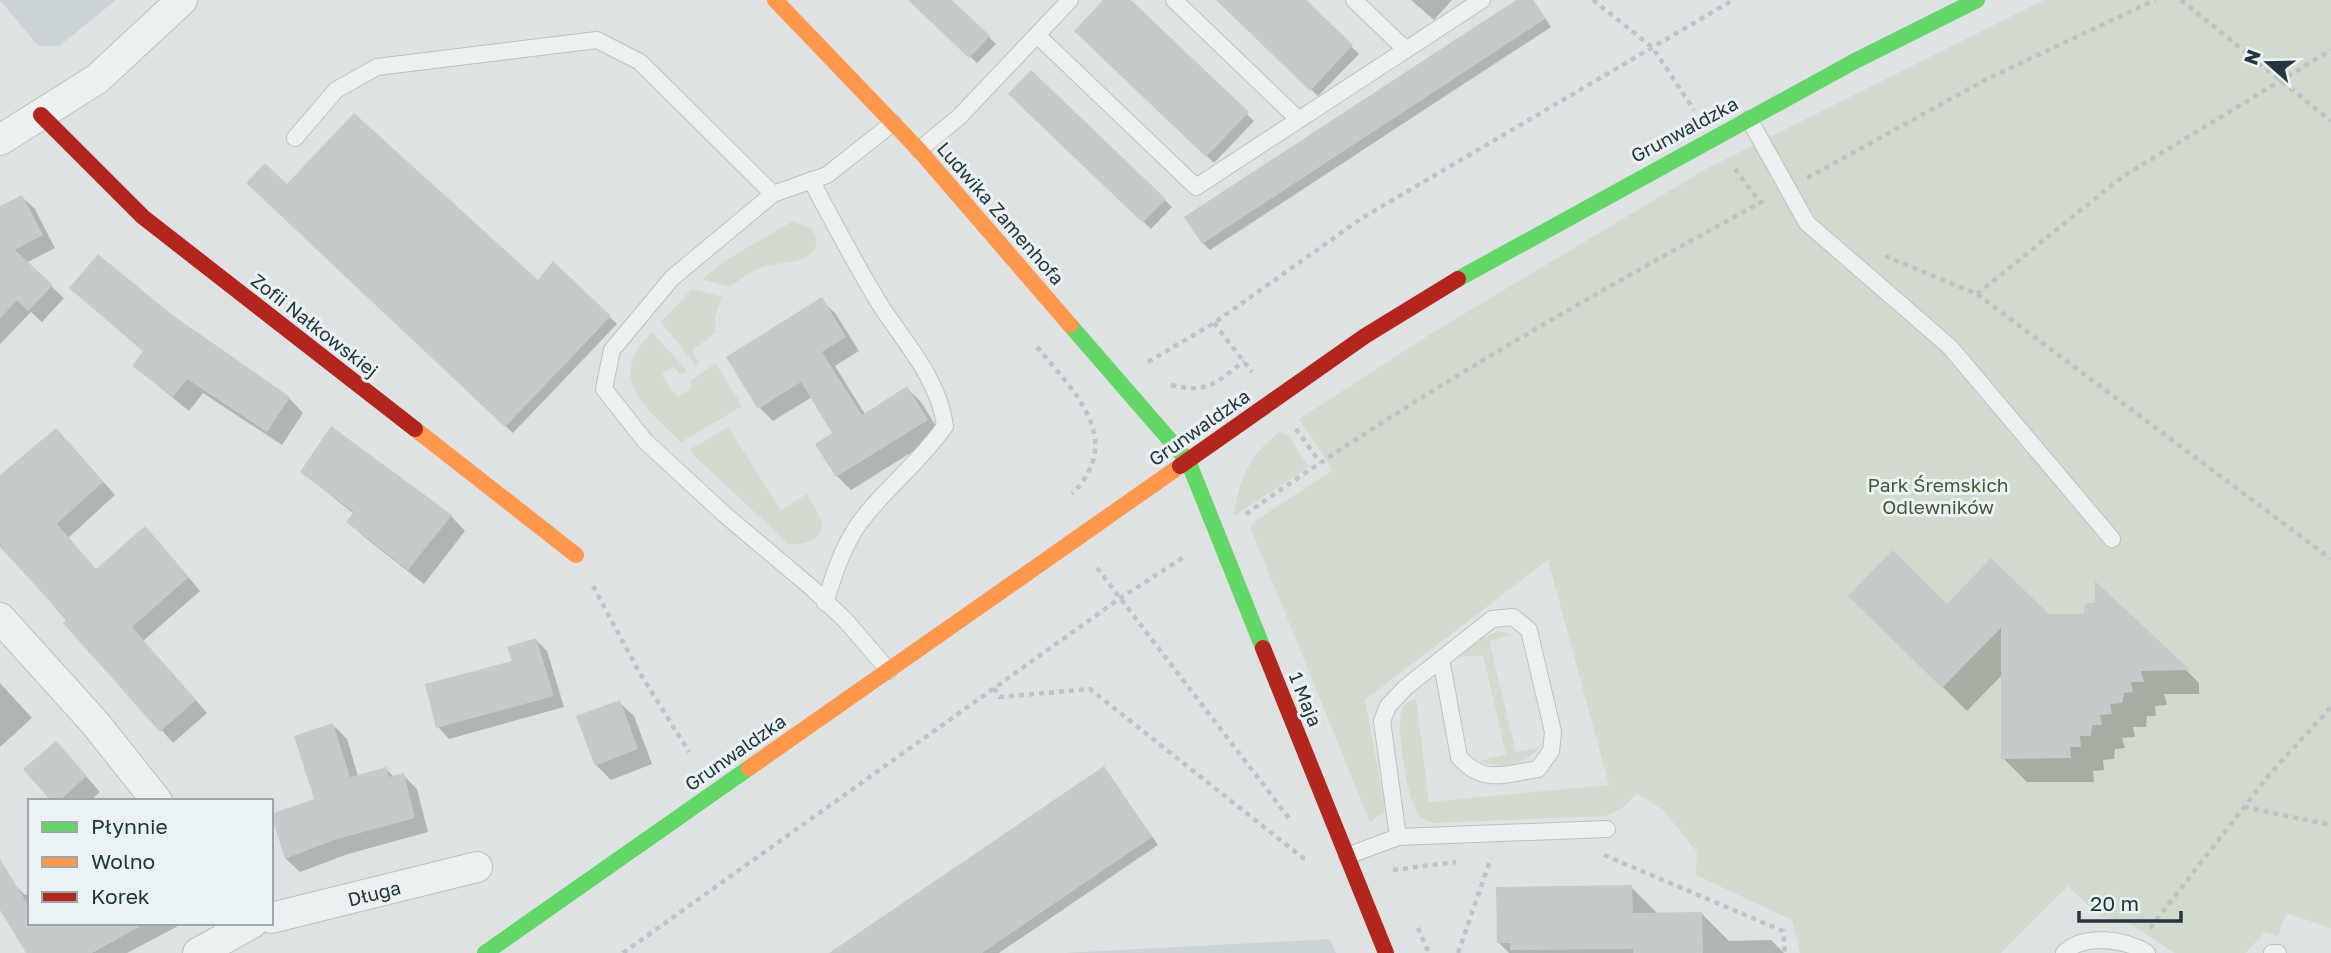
<svg xmlns="http://www.w3.org/2000/svg" width="2331" height="953" viewBox="0 0 2331 953" font-family="'Golos Text',sans-serif">
  <rect width="100%" height="100%" fill="#dee2e3"/>
  <path fill="#cbd3d7" d="M0 0H116L59 46H38Z
    M1330 939 1336 953H1063Z"/>
  <path fill="#d2d9cd" d="M2044 0H2331V928L2286 913 2278 936 2265 932 2245 953H2174L2131 924 2100 916 2068 886 2001 953H1800L1792 920 1696 875 1697 852 1663 810 1637 793 1624 807 1606 816 1433 823C1428 821 1422 819 1419 815 1407 802 1397 730 1401 713 1402 705 1409 701 1416 698L1429 802 1609 785 1548 560 1365 700 1384 802V812L1370 822 1251 529 1253 522 1333 470 1299 419 1429 335 1706 169Z
    M793 221C802 225 817 228 816 241 816 266 777 261 762 267 751 271 739 281 729 287L702 279 723 262Z
    M692 289 722 297 715 317 716 333 692 350 699 363 696 366 661 322Z
    M652 332 687 371 680 375 674 367 662 374 671 391 679 397 692 387 690 381 716 363 742 406 681 442C645 407 605 379 652 332Z
    M728 427 781 510 807 494C811 502 819 512 821 521 826 540 803 546 789 544L691 453V449Z
    M1281 431 1290 438 1309 467 1234 516C1238 480 1251 452 1281 431Z
    M1499 631 1512 635 1489 641 1516 752 1539 748C1522 767 1503 769 1480 761L1506 754 1483 655 1460 657 1470 643Z"/>
  <path fill="#0003" d="M910 0H950L996 44 977 63Z
    M1105 0H1129L1254 121 1214 163 1076 31Z
    M1218 0H1303L1359 54 1318 96Z
    M1411 0H1452L1434 20Z
    M1519 0H1533L1551 27 1210 250 1203 243 1187 218Z
    M1031 72 1172 207 1151 229 1011 94Z
    M248 183 287 186 538 283 554 264 617 324 513 433Z
    M22 197 35 209 55 248 26 263 64 298 42 322 31 312 0 344V208Z
    M71 288 170 315 289 398 303 413 282 445 203 393 189 411 134 366 144 352Z
    M821 300 835 313 859 351 835 366 865 414 907 388 921 402 941 434 851 490 837 476 835 433 812 397 773 421 760 408Z
    M69 443 115 495 68 538 97 571 158 541 200 591 143 641 207 713 173 743 0 544V478Z
    M302 472 451 516 465 531 424 584 363 536 348 522 354 514Z
    M1851 596 2048 616 2174 658 2199 683V694H2164L2167 705 2155 706 2156 716H2147L2146 727H2133L2135 737 2122 738 2125 748 2115 749 2114 759 2103 760 2104 770 2093 771 2094 782H2027L2003 758V674L1967 711Z
    M536 640 547 651 564 707 449 739 438 727Z
    M0 683 32 718 0 747Z
    M619 702 634 716 652 764 611 780 596 765Z
    M333 725 347 739 358 776 386 769 395 778 403 775 417 789 428 832 348 854 300 872 286 859 272 815 316 800Z
    M70 758 100 792 90 801H53Z
    M1104 768 1158 845 999 953H832Z
    M13 883 25 895 30 893V923H184L127 953H29L0 907V891Z
    M1631 887 1658 914H1702L1729 941 1771 940 1784 953H1509L1499 943Z"/>
  <path fill="#c6cacb" d="M908 0H952L990 36 969 58Z
    M1103 0H1131L1249 112 1206 157 1074 31Z
    M1216 0H1306L1353 45 1310 91Z
    M1516 0H1533L1545 19 1202 244 1184 217Z
    M1031 70 1166 199 1143 223 1008 94Z
    M354 113 538 280 553 261 611 316 505 427 246 183 265 163 287 184Z
    M22 195 43 235 15 250 53 285 28 311 17 300 0 319V206Z
    M98 254 171 314 290 397 267 432 187 379 173 397 132 366 143 351 69 288Z
    M822 297 846 337 822 352 862 415 907 386 928 420 836 477 815 444 832 433 801 382 758 409 726 357Z
    M331 426 452 515 408 570 346 522 354 512 300 472Z
    M56 428 103 482 57 524 96 569 145 526 189 577 132 627 196 700 160 732 63 623 67 620 0 547V475Z
    M1893 550 1947 604 1991 558 2049 614H2084L2085 603H2095V581L2190 670 2141 671 2144 682H2131L2133 692 2124 693 2122 703 2110 704 2112 714 2100 715 2102 725H2092L2091 736H2080L2081 747H2070L2071 758 2001 759V628L1942 688 1848 596Z
    M536 638 554 696 436 728 425 684 512 661 507 647Z
    M620 700 638 749 595 766 576 716Z
    M333 723 350 777 387 767 389 777 404 773 415 818 334 840 285 859 271 814 314 799 294 736Z
    M56 741 87 776 59 801H51L23 769Z
    M1104 766 1152 837 982 953H829Z
    M0 859 30 908V923H146L92 953H26L0 910Z
    M1632 885 1633 913 1702 912 1703 953H1633V949L1510 950V943H1497L1496 887Z"/>
  <g fill="none" stroke-linecap="round" stroke-linejoin="round">
    <defs>
      <path id="lane" d="M1174 0 1299 120
        M1354 0 1406 50
        M1037 35 1196 187 1482 0
        M1749 119 1807 223 1950 347 2112 539
        M295 138 336 90 377 67 597 40 640 62 773 194
        M919 150 959 117 1070 0
        M811 180C833 222 855 263 879 303 904 342 939 379 945 426 919 464 881 491 856 528 841 551 833 578 825 603
        M889 671 847 622 813 589 724 514 645 441 604 389 612 350 672 278 773 194 827 175 893 123
        M1398 837 1382 721 1388 706 1406 687 1492 619 1513 617 1529 630 1553 732 1551 751 1538 769C1505 774 1483 785 1459 757L1441 659
        M1347 856 1398 837 1607 829
        M2064 953C2083 933 2126 939 2147 953
        M2272 953H2278"/>
      <path id="street" d="M0 140 97 79 182 0
        M0 618 95 723 157 801
        M271 918 477 867
        M198 953 252 923"/>
    </defs>
    <use href="#lane" stroke="#bcc0c1" stroke-width="18"/>
    <use href="#street" stroke="#bcc0c1" stroke-width="32"/>
    <path stroke="#bdc2c4" stroke-width="4.5" stroke-dasharray="5 5" stroke-linecap="butt" d="M1593 0 1653 48 1694 110
      M2181 0 2331 121
      M1735 169 1761 204
      M1807 178 1985 80 2155 0
      M1885 256 1977 294 2331 559
      M1977 294 2122 177 2331 50
      M1214 323 1252 372
      M1037 347C1074 392 1126 439 1072 494
      M1148 362 1214 323 1362 218 1733 0
      M1171 385C1207 394 1216 383 1244 361
      M1296 429 1320 462
      M1246 514C1411 397 1588 297 1765 200
      M1097 568 1292 822
      M593 586 638 670 689 752
      M994 688 1000 697 1090 689 1303 858H1309
      M2244 807 2331 825
      M1604 855 1783 931 1785 953
      M1393 870 1456 862
      M1418 928 1429 953
      M2150 928 2269 775 2331 707
      M623 953 1119 599 1187 555
      M1458 953 1491 858"/>
    <use href="#lane" stroke="#edf0f1" stroke-width="16"/>
    <use href="#street" stroke="#edf0f1" stroke-width="30"/>
    <path stroke="#63d668" stroke-width="16" d="M1458 279 1855 61 1977 0
      M1070 325 1188 461 1263 648
      M485 953 749 768"/>
    <path stroke="#ff974d" stroke-width="16" d="M775 0 919 150 1070 325
      M415 429 576 555
      M749 768 1180 466"/>
    <path stroke="#b3261e" stroke-width="16" d="M41 115 143 217 415 429
      M1180 466 1365 336 1458 279
      M1263 648 1386 953"/>
  </g>
  <g text-anchor="middle" dominant-baseline="central" stroke-width="6" stroke-linejoin="round" paint-order="stroke">
    <g font-size="19" fill="#24363d" stroke="#eaf2f4">
      <text transform="translate(1684 129) rotate(-28)">Grunwaldzka</text>
      <text transform="translate(1001 213) rotate(49)">Ludwika Zamenhofa</text>
      <text transform="translate(315 325) rotate(38)">Zofii Nałkowskiej</text>
      <text transform="translate(1199 427) rotate(-35)">Grunwaldzka</text>
      <text transform="translate(1306 699) rotate(68)">1 Maja</text>
      <text transform="translate(735 752) rotate(-35)">Grunwaldzka</text>
      <text transform="translate(374 893) rotate(-14)">Długa</text>
    </g>
    <g font-size="19" fill="#465931" stroke="#eaf2f4">
      <text x="1938" y="484">Park Śremskich<tspan x="1938" dy="22">Odlewników</tspan></text>
    </g>
  </g>
  <rect x="28" y="799" width="245" height="126" fill="#eaf2f4" stroke="#9ba7ab" stroke-width="2"/>
  <rect x="42" y="822" width="35" height="10" fill="#63d668" stroke="#9ba7ab" stroke-width="2"/>
  <text x="91" y="834" font-size="21" fill="#24363d">Płynnie</text>
  <rect x="42" y="857" width="35" height="10" fill="#ff974d" stroke="#9ba7ab" stroke-width="2"/>
  <text x="91" y="869" font-size="21" fill="#24363d">Wolno</text>
  <rect x="42" y="892" width="35" height="10" fill="#b3261e" stroke="#9ba7ab" stroke-width="2"/>
  <text x="91" y="904" font-size="21" fill="#24363d">Korek</text>
  <g transform="translate(2268 63) rotate(290)" stroke="#eaf2f4" stroke-width="5" paint-order="stroke">
  <path d="M0-5L12 26L0 18L-12 26Z" fill="#24363d"/>
  <text y="-10" font-size="19" font-weight="bold" text-anchor="middle" fill="#24363d">N</text>
  </g>
  <path d="M2079 911v10h102v-10" fill="none" stroke="#24363d" stroke-width="3.5"/>
  <text x="2090" y="911" font-size="21" fill="#24363d" stroke="#eaf2f4" stroke-width="5" paint-order="stroke">20 m</text>
</svg>
